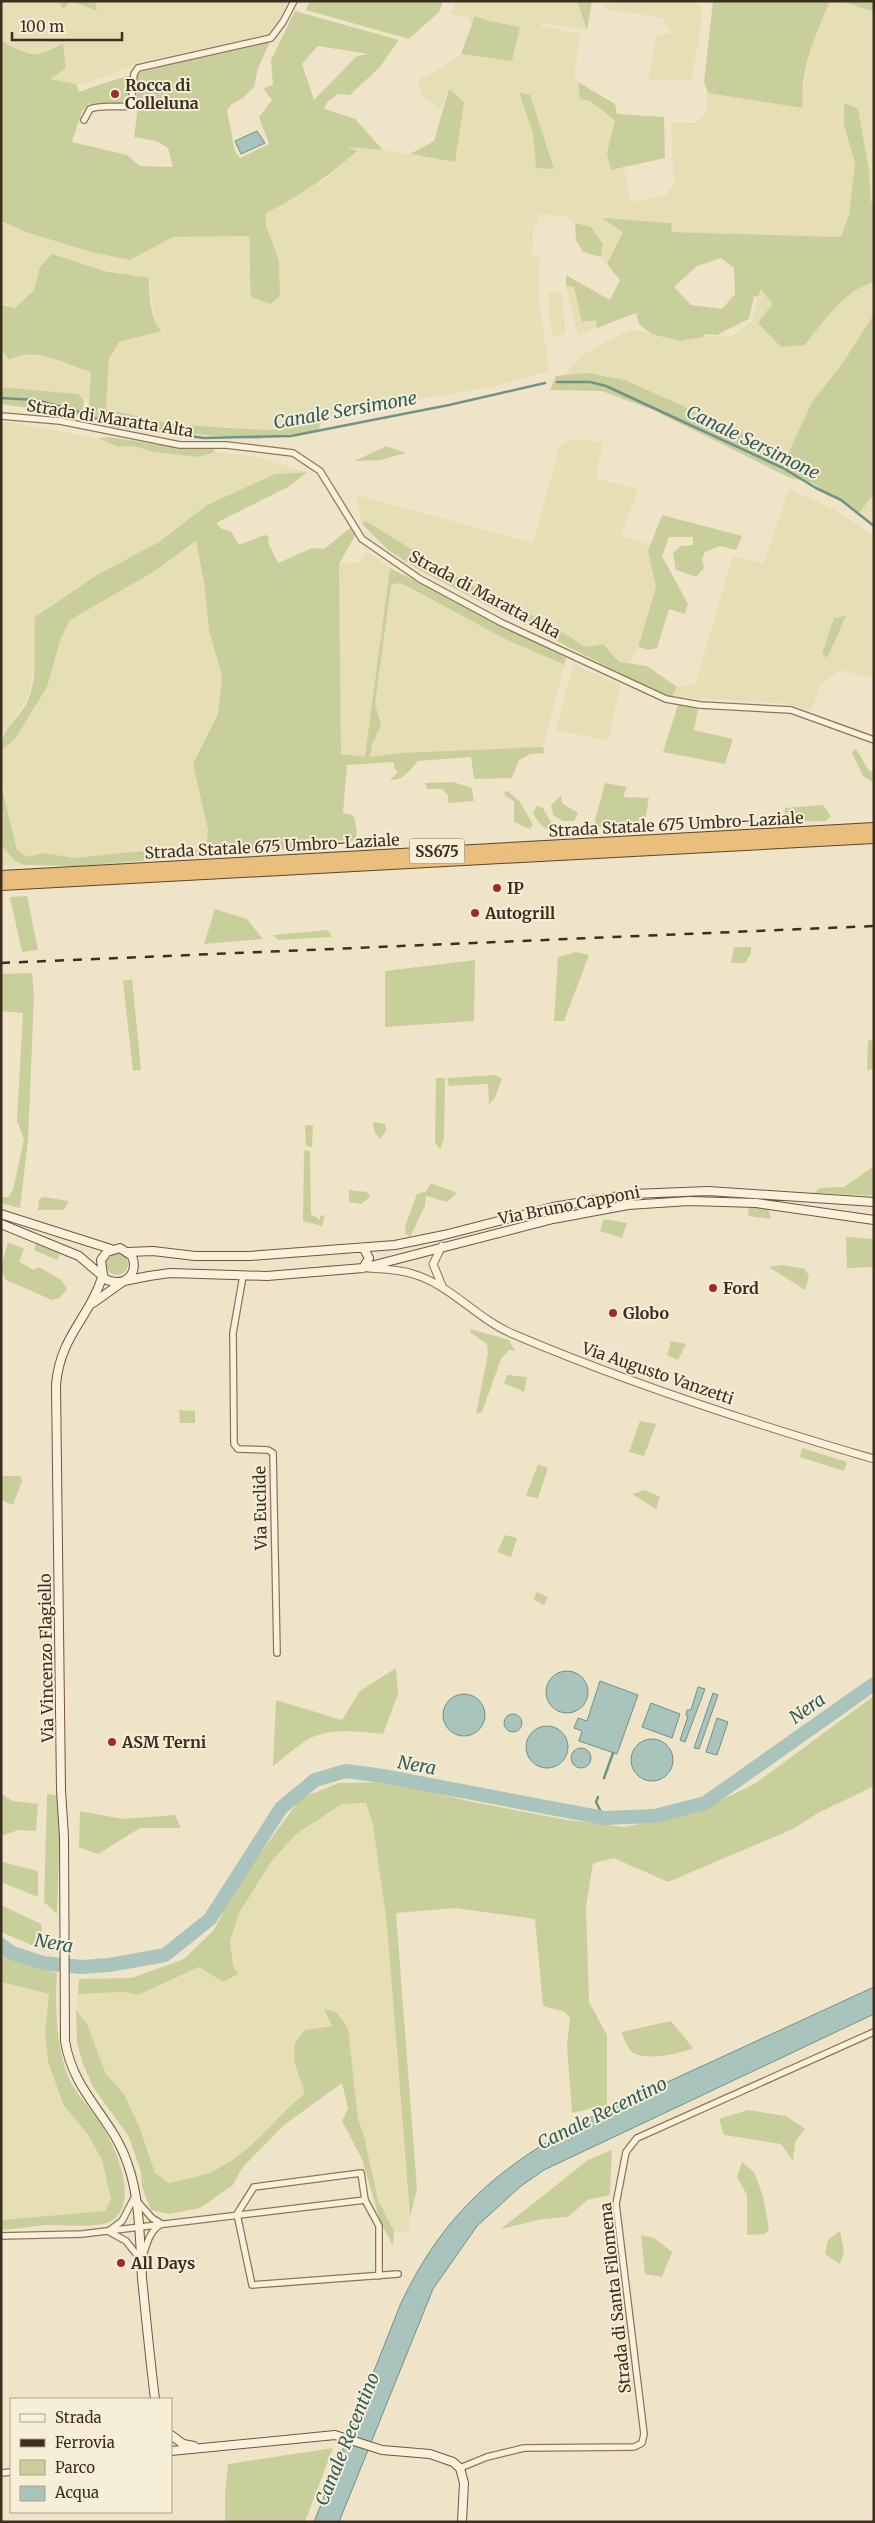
<svg xmlns="http://www.w3.org/2000/svg" width="875" height="2523" viewBox="0 0 875 2523" font-family="Merriweather,serif">
  <rect width="100%" height="100%" fill="#f0e4c8"/>
  <path fill="#e6deb5" fill-rule="evenodd" d="M1 1H58L63 9 71 1 97 11 95 1H288L281 17 267 35 139 62 127 68 85 84H76L49 79 46 54 24 53 1 40Z
    M456 1H577L587 30 541 23V26L580 34 574 75 578 82 580 99 590 101 615 120 607 153 611 170 624 168 630 202 660 197 667 194 674 184 671 123H695L705 115 708 93 803 107 802 95 812 43 830 1 846 2 874 12V202H871L869 171 863 143 845 103 844 125 855 163 849 215 841 237 672 232 671 224 603 219 623 232 607 264 601 257 603 243 591 227 575 223 565 216 540 214 533 231 532 256 540 258 538 294 549 371 492 387 409 401 271 430 171 424 106 409 109 359 119 342 160 331 155 323 149 278 86 267H40L34 290 15 308 1 305V221L26 232 91 252 130 260 173 237 249 236 252 259 248 269 280 296 279 260 266 226V213L298 196 329 176 357 151 345 147 383 150 455 162 463 102 449 89 441 108 425 100 417 80 442 68 461 54 512 61 520 27 489 21 476 16 472 26 469 17 450 14ZM519 92 530 95 536 168 533 133Z
    M620 1H686L702 6V19L692 80H648L657 35 671 33 663 18 604 9 602 5Z
    M874 282V314L842 364 812 402 786 458 747 435 625 380 564 375 587 352 631 329 679 341 691 337 733 336 752 321 761 288 772 304 758 323 827 316 843 299 863 285Z
    M566 286H574L582 322 596 320 597 328 578 336Z
    M561 292 566 333 552 338 548 294Z
    M1 349 9 360 18 355 53 357 91 372 89 402 84 401 78 394 1 387Z
    M1 421 98 438 118 447 134 446 153 452 199 457 215 452 253 456 307 472 275 474 207 505 159 542 97 575 35 617 34 668 28 698 1 738Z
    M571 439 601 442 603 445 596 472 598 479 638 489 621 536 651 545 648 551 656 587 638 647 630 663 619 662 603 644 585 647 552 625 462 580 367 521 362 524 357 495 533 543 560 445Z
    M789 489 834 509 874 536V678L839 670 820 686 811 710 780 703 672 697 677 687 695 685 733 557 764 563Z
    M874 494V524L859 513Z
    M196 541 204 582 209 631 222 675 218 714 193 764 208 830 206 850 131 852 75 858 36 854 28 857 17 850 1 784V751L15 739 47 687 61 638 70 620 153 572Z
    M366 551 390 568 365 758 341 754 339 564 359 562Z
    M398 583 509 641 561 663 564 666 543 747 399 753 370 757 372 745 381 725 375 704 391 585Z
    M573 664 620 685 608 741 556 730Z
    M1 845 15 861 24 865 1 866Z
    M366 1803 373 1825 387 1925 410 2228 404 2233 394 2231 378 2200 364 2136 358 2119 352 2062 336 2012 325 2009 332 2026 306 2030 294 2061 306 2093 239 2156 219 2169 190 2179 169 2183 155 2174 139 2126 124 2094 106 2074 87 2024 76 2010 78 1994 124 1992 138 1995 200 1967 222 1982 238 1974 233 1965 230 1941 239 1913 271 1862 295 1835 342 1804Z
    M1 1982 49 1994 45 2034 63 2104 88 2135 102 2160 111 2199 105 2211 1 2220Z"/>
  <path fill="#c9cf9b" fill-rule="evenodd" d="M58 1H95L97 11 71 1 63 9Z
    M310 1H443L439 12 409 39 306 10Z
    M577 1H592L587 30Z
    M713 1H830C816 34 799 71 803 108L708 93 704 82Z
    M841 1H874V12Z
    M295 11 399 40 379 68 350 95 338 94 327 102 324 109 355 119 383 150 348 147 357 151C329 176 300 196 266 213V226L279 260 280 296 270 304 251 297C249 275 251 257 249 236L173 237 130 260 91 252 26 232 1 221V40C28 56 36 60 63 43L66 68 50 79 76 84 79 92C141 69 205 56 270 42L258 68 254 87 243 98 232 104 227 110 235 152 240 158 269 144 259 117 272 100 263 88 273 85 271 60ZM318 46 368 54 357 56 314 100 302 64ZM129 103 138 106 134 137 156 141 168 148 173 167 140 166 127 155 72 142 82 111 89 104Z
    M475 16 489 21 520 27 512 61 461 54Z
    M578 82 615 104 617 114 664 117 665 158 611 170 607 153 615 120 590 101 580 99Z
    M449 89 464 102 455 162 410 154 434 141Z
    M519 92 530 95 554 169 536 168 533 133Z
    M844 103 858 109 869 171 871 202H874V282C843 291 824 321 805 345L781 347 758 323 772 304 761 289 758 297 754 296 749 319 717 335 705 334 703 337 680 341 651 334 639 324 636 313 597 328 596 320 582 322 574 287 566 286V275L610 300 620 280 607 264 623 232 602 218 671 223 672 232 841 237 849 215 855 163 844 125ZM721 258 734 268 735 294 722 309 691 305 674 287 697 266Z
    M575 223 591 227 603 244 601 257 583 252 576 240Z
    M52 254 104 271 149 278C149 295 150 318 161 331L119 342 109 359 106 409 171 424 229 428 271 430 322 420 318 431 257 439 168 432 92 418 89 402 91 372C66 364 34 345 9 360L1 349V305L15 308 34 290 40 267Z
    M874 314V494L859 513 812 483 788 477 653 410 602 391 550 390 556 376 587 373 625 380 747 435 786 458 812 402 842 364Z
    M1 387 78 394 84 401 82 416 1 404Z
    M110 437 160 445 213 449 215 452 199 457 153 452 134 446 118 447 98 438Z
    M386 446 406 453 380 460 355 461Z
    M307 472 290 486 216 523 222 529 231 531 239 545 264 535 268 536 269 545 278 563 312 548 324 549 350 528 356 534 339 564 341 754 365 757 390 568 566 658 564 666 561 663 509 641 406 586 398 583 391 585 375 704 381 725 372 745 370 757 399 753 543 747 545 753 530 754 519 760 512 778 474 779 471 757 418 761C410 770 403 781 390 780L398 772 394 767V762L347 765 343 813 353 815C364 849 350 841 326 843 318 844 310 847 302 848L78 866 24 865 15 861 1 845V784L17 850 28 857 42 853 75 858 131 852 206 849 208 830 193 764 218 714 222 676 209 631 204 582 196 541 153 572 70 620 61 638 47 687 15 739 1 751C1 726 21 719 29 698 38 673 33 643 35 617L97 575 159 542 207 505 275 474Z
    M662 515 742 536 736 550 720 546 705 552 702 559 704 568 696 577 676 570 673 553 681 546 693 545V537H669L662 556 688 604 685 614 669 609 657 648 649 650 638 647 656 587 648 551Z
    M366 521 462 580 552 625 585 647 603 644 619 662 647 666 677 687 672 697 646 687 421 571 388 550 362 524Z
    M846 616 827 658 822 654 834 618Z
    M678 705 698 709 694 730 733 739 725 764 663 752Z
    M855 749C862 755 863 765 871 772L874 771V783L863 776 852 753Z
    M453 782 472 788 474 801 448 803V795L442 789H427L425 783Z
    M605 783 627 787 623 797 649 798 645 821 593 828Z
    M508 791 520 802 533 825 530 829 514 822V801L505 796 504 792Z
    M561 796 562 803 578 813 574 821H563L553 815 551 805Z
    M823 805 831 816 826 821 784 822 785 808Z
    M537 806 543 808C551 823 551 825 568 832 552 835 540 828 533 813Z
    M27 896 38 950 22 952 10 897Z
    M215 909 247 919 263 939 204 944Z
    M328 930 332 937 278 940 273 935Z
    M734 947H751V953L745 963H731Z
    M576 952 589 955 564 1021H554L558 957Z
    M475 960 474 1021 385 1027V971Z
    M32 973 34 995 28 1141 20 1208 1 1203V1197H8L13 1190 24 1139 17 1121 23 1013 1 1011V974Z
    M132 979 141 1070 133 1071 123 981Z
    M868 1040 874 1041V1069L867 1070Z
    M496 1075 502 1079 495 1098 489 1104 488 1084 449 1086 447 1078Z
    M436 1078H445L444 1138 440 1149 435 1143Z
    M374 1122 385 1124 386 1131 380 1139 375 1133 373 1124Z
    M305 1125 313 1126 312 1147 306 1146Z
    M304 1150 310 1151 311 1214 320 1220V1216L325 1215 322 1226 303 1221Z
    M874 1166V1196L814 1193 820 1188 844 1187Z
    M431 1183 457 1193 447 1202 426 1196 425 1206 410 1237 405 1233 406 1224 417 1194 426 1191Z
    M349 1190 367 1192 370 1197 361 1204 349 1202Z
    M44 1197 69 1201 64 1210H38L39 1199Z
    M749 1207H768L771 1219 748 1216Z
    M604 1219 627 1223 622 1238 600 1231Z
    M846 1237 874 1239V1267L847 1268Z
    M8 1242 24 1249 19 1262 34 1270 39 1267 61 1280 67 1289 60 1298 52 1300 6 1280 1 1268Z
    M36 1244 60 1254 57 1260 34 1250Z
    M106 1264a11 11 0 1 1 22 0a11 11 0 1 1-22 0Z
    M782 1265 805 1269 809 1276 805 1290 769 1267Z
    M470 1329 509 1340 515 1351 509 1350 501 1359 482 1412 476 1414 488 1354 487 1344 471 1333Z
    M671 1341 686 1344 678 1360 667 1355Z
    M507 1375 527 1377 524 1392 504 1383Z
    M179 1410 195 1411V1423H180Z
    M640 1421 656 1424 644 1456 629 1452Z
    M802 1448 847 1462 844 1471 800 1457Z
    M538 1464 548 1468 538 1498 526 1496Z
    M1 1476H20L22 1481 13 1505 1 1500Z
    M645 1490 660 1497 656 1509 632 1494Z
    M505 1535 517 1538 511 1557 497 1552Z
    M536 1592 548 1597 544 1605 534 1600Z
    M396 1668 398 1694 383 1734C359 1732 329 1727 307 1740 295 1747 284 1758 273 1766L276 1700 342 1720 360 1691Z
    M874 1696V1786L818 1813 793 1829 668 1882 614 1858 593 1863 586 1907 589 2002 607 2035V2105L572 2113 567 2046 570 2018 565 2012 543 2006 535 1919 456 1908 396 1913 417 2189 410 2217 387 1925 373 1825 366 1803 342 1804 295 1835 271 1862 239 1913 230 1941 233 1965 238 1974 223 1982 199 1967 138 1995 124 1992 78 1994 79 1979 132 1978 184 1959 214 1930 237 1884 301 1798 339 1783 392 1782 468 1801 567 1820 624 1827 695 1813 756 1783Z
    M1 1794 13 1801 38 1804 36 1831 18 1830 2 1836V1862L38 1871V1897L1 1882Z
    M47 1794 61 1796 57 1914 44 1902Z
    M80 1811 123 1819 175 1815 181 1828H140L98 1854 79 1847Z
    M1 1905 41 1924 45 1951 1 1932Z
    M1 1953 10 1959 57 1973C55 2005 56 2040 66 2071 73 2092 89 2106 101 2124 115 2145 139 2200 114 2219 100 2230 65 2224 47 2225 32 2226 16 2229 1 2230V2220L105 2211 111 2199 102 2160 88 2135 63 2104 48 2061 45 2034 49 1994 1 1982Z
    M324 2009 336 2012 348 2028 358 2119 364 2136 378 2200 394 2231 393 2246 380 2221 362 2159 342 2121 348 2108 342 2083 284 2125 242 2168 233 2185 200 2208 169 2214 151 2210 142 2187 141 2172 129 2137 93 2087 83 2064 77 2043 76 2010 87 2024 106 2074 124 2094 139 2126 155 2173 169 2183C186 2179 206 2176 221 2167 253 2149 277 2117 305 2093L294 2061 295 2043 305 2030 332 2026Z
    M671 2021 693 2048C680 2054 643 2062 631 2051 627 2047 624 2037 621 2032Z
    M748 2110 786 2116 805 2129 795 2142 793 2161 781 2144 724 2135 719 2119Z
    M612 2150 610 2195 587 2200 568 2217 543 2219 501 2229 588 2160Z
    M742 2162 754 2172 763 2196 769 2230 765 2234 747 2235V2195L737 2177Z
    M840 2231 844 2252 840 2264 825 2254 828 2240Z
    M641 2235 654 2238 672 2252 662 2277 645 2274Z
    M333 2448 305 2522H225V2494L228 2464Z"/>
  <path fill="#a9c4bc" stroke="#6f938a" d="M257 131 265 143 241 154 235 141Z
    M546 1692a21 21 0 1 1 42 0a21 21 0 1 1-42 0Z
    M600 1681 638 1695 617 1754 579 1741 582 1731 574 1728 578 1718 587 1721Z
    M698 1687 705 1689 685 1742 680 1740 688 1716 686 1715 687 1710H691Z
    M713 1693 718 1695 699 1749 694 1748Z
    M443 1715a21 21 0 1 1 42 0a21 21 0 1 1-42 0Z
    M651 1703 680 1714 672 1738 642 1727Z
    M504 1723a9 9 0 1 1 18 0a9 9 0 1 1-18 0Z
    M717 1718 728 1722 717 1755 706 1752Z
    M526 1747a21 21 0 1 1 42 0a21 21 0 1 1-42 0Z
    M631 1760a21 21 0 1 1 42 0a21 21 0 1 1-42 0Z
    M571 1758a10 10 0 1 1 20 0a10 10 0 1 1-20 0Z
    M874 1987V2014L544 2170 521 2186 477 2226 433 2289 339 2522H314L401 2303C444 2212 500 2166 587 2119Z"/>
  <g fill="none" stroke-linecap="round" stroke-linejoin="round">
    <path stroke="#6f938a" stroke-width="2.5" d="M557 382H590L606 386 783 468 816 488 841 500 874 526
      M1 398 36 400 76 411 111 425 204 438 291 436 449 405 545 383
      M604 1778 613 1753
      M598 1797 596 1802 604 1818"/>
    <path stroke="#a9c4bc" stroke-width="14" d="M1 1945 12 1953 43 1963 81 1967 109 1965 165 1955 210 1919 281 1808 315 1780 346 1771 383 1776 604 1818 655 1816 705 1803 874 1684"/>
    <defs>
      <path id="minor" d="M84 120 90 109C103 104 117 108 131 106L134 74 138 68 271 38 283 22 294 1
        M1 416 60 421 180 445H226L293 453 320 471 362 539 420 579 502 623 666 699 700 705 791 710 874 740
        M243 1276 233 1333 234 1444 238 1449 268 1450 273 1453 277 1653
        M136 2200 152 2218 162 2224
        M110 2230 122 2221 134 2198
        M108 2231 126 2241 141 2260
        M1 2236 82 2234 365 2200
        M143 2256C147 2244 149 2232 160 2225
        M379 2276V2226L365 2200 361 2173 254 2187 237 2214 252 2285 398 2274
        M460 2468 487 2457 524 2448 634 2447 642 2443 644 2434 616 2204 626 2152 637 2138 874 2032
        M1 2473 11 2472"/>
      <path id="tertiary" d="M442 1246 433 1264 443 1288
        M368 1268C383 1269 399 1269 413 1274 451 1285 477 1319 513 1334 628 1383 754 1424 874 1459"/>
      <path id="secondary" d="M1 1214 111 1249
        M1 1224 79 1256 107 1280C125 1287 139 1274 132 1256L120 1248 107 1252 101 1260 103 1275
        M128 1252 153 1251 195 1256H249L395 1245 444 1235 553 1207 632 1194 708 1191 874 1202
        M363 1268 369 1258 364 1249
        M103 1275C89 1319 60 1336 56 1385L61 1790 64 1837 65 2041C74 2095 112 2116 128 2165 140 2198 140 2243 142 2278 146 2318 150 2359 155 2399
        M93 1303 124 1281 149 1276 170 1273 267 1276 363 1268 553 1219 628 1205 689 1201 756 1203 874 1220
        M171 2435 183 2444 194 2446
        M171 2451 335 2435 382 2450 430 2454 453 2462 460 2468 464 2483 462 2522"/>
      <path id="trunk" d="M1 876 874 828
        M1 885 874 838"/>
    </defs>
    <use href="#minor" stroke="#8d765c" stroke-width="8"/>
    <use href="#tertiary" stroke="#8d765c" stroke-width="9"/>
    <use href="#secondary" stroke="#6f573f" stroke-width="10"/>
    <use href="#trunk" stroke="#5b4430" stroke-width="12"/>
    <use href="#minor" stroke="#faf1dc" stroke-width="5.5"/>
    <use href="#tertiary" stroke="#faf1dc" stroke-width="7"/>
    <use href="#secondary" stroke="#faf1dc" stroke-width="8"/>
    <use href="#trunk" stroke="#eabe7c" stroke-width="10"/>
    <path stroke="#3d2e20" stroke-width="2.5" stroke-dasharray="9 9" stroke-linecap="butt" d="M1 963 874 926"/>
  </g>
  <g fill="#9e2a2b" stroke="#f7eed8" stroke-width="2">
    <circle cx="115" cy="94" r="5"/>
    <circle cx="497" cy="888" r="5"/>
    <circle cx="475" cy="913" r="5"/>
    <circle cx="713" cy="1288" r="5"/>
    <circle cx="613" cy="1313" r="5"/>
    <circle cx="112" cy="1742" r="5"/>
    <circle cx="121" cy="2263" r="5"/>
  </g>
  <g text-anchor="middle" dominant-baseline="central" stroke-width="4" stroke-linejoin="round" paint-order="stroke">
    <rect fill="#f7eed8" stroke="#756857" stroke-width="1" x="409.5" y="838.5" width="55" height="25" rx="4"/>
    <g font-size="15" font-weight="bold" fill="#3d2e20">
      <text x="437" y="851">SS675</text>
    </g>
    <g font-size="16" font-weight="bold" fill="#3d2e20" stroke="#f7eed8" text-anchor="start">
      <text x="125" y="85">Rocca di<tspan x="125" dy="18">Colleluna</tspan></text>
      <text x="507" y="888">IP</text>
      <text x="485" y="913">Autogrill</text>
      <text x="723" y="1288">Ford</text>
      <text x="623" y="1313">Globo</text>
      <text x="122" y="1742">ASM Terni</text>
      <text x="131" y="2263">All Days</text>
    </g>
    <g font-size="16" fill="#3d2e20" stroke="#f7eed8">
      <text transform="translate(110 418) rotate(9)">Strada di Maratta Alta</text>
      <text transform="translate(485 594) rotate(28)">Strada di Maratta Alta</text>
      <text transform="translate(676 824) rotate(-3)">Strada Statale 675 Umbro-Laziale</text>
      <text transform="translate(272 846) rotate(-3)">Strada Statale 675 Umbro-Laziale</text>
      <text transform="translate(569 1205) rotate(-11)">Via Bruno Capponi</text>
      <text transform="translate(658 1373) rotate(19)">Via Augusto Vanzetti</text>
      <text transform="translate(260 1508) rotate(-91)">Via Euclide</text>
      <text transform="translate(46 1658) rotate(-91)">Via Vincenzo Flagiello</text>
      <text transform="translate(615 2298) rotate(-96)">Strada di Santa Filomena</text>
    </g>
    <g font-size="18" font-style="italic" fill="#2f5d5a" stroke="#f7eed8">
      <text transform="translate(345 410) rotate(-10)">Canale Sersimone</text>
      <text transform="translate(753 442) rotate(26)">Canale Sersimone</text>
      <text transform="translate(807 1708) rotate(-35)">Nera</text>
      <text transform="translate(417 1765) rotate(10)">Nera</text>
      <text transform="translate(54 1943) rotate(10)">Nera</text>
      <text transform="translate(602 2113) rotate(-26)">Canale Recentino</text>
      <text transform="translate(347 2439) rotate(-68)">Canale Recentino</text>
    </g>
  </g>
  <rect width="875" height="2523" fill="none" stroke="#3d2e20" stroke-width="5"/>
  <rect x="10" y="2398" width="162" height="115" fill="#f7eed8" stroke="#ada18e"/>
  <rect x="20" y="2414" width="25" height="8" fill="#faf1dc" stroke="#ada18e"/>
  <text x="55" y="2423" font-size="15" fill="#3d2e20">Strada</text>
  <rect x="20" y="2439" width="25" height="8" fill="#3d2e20" stroke="#ada18e"/>
  <text x="55" y="2448" font-size="15" fill="#3d2e20">Ferrovia</text>
  <rect x="20" y="2460" width="25" height="15" fill="#c9cf9b" stroke="#ada18e"/>
  <text x="55" y="2473" font-size="15" fill="#3d2e20">Parco</text>
  <rect x="20" y="2486" width="25" height="15" fill="#a9c4bc" stroke="#ada18e"/>
  <text x="55" y="2498" font-size="15" fill="#3d2e20">Acqua</text>
  <path d="M12 32v8h110v-8" fill="none" stroke="#3d2e20" stroke-width="2.5"/>
  <text x="20" y="32" font-size="15" fill="#3d2e20" stroke="#f7eed8" stroke-width="4" paint-order="stroke">100 m</text>
</svg>
